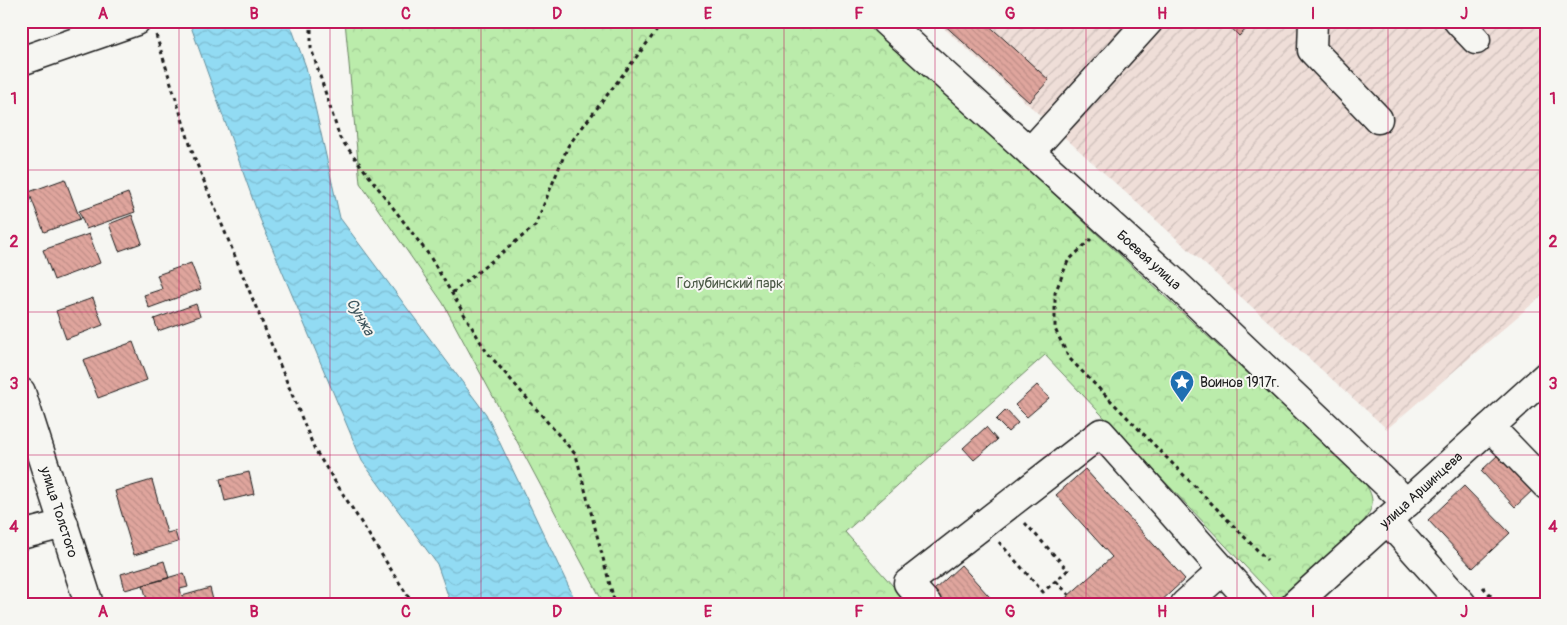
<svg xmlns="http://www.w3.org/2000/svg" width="1567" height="625" viewBox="0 0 1567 625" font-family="Pangolin,sans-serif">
  <defs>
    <pattern id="industrial-furrows" width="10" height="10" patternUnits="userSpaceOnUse" patternTransform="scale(1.25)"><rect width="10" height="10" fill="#efded8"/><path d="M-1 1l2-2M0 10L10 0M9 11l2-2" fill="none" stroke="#ccbeb9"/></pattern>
    <pattern id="forest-crowns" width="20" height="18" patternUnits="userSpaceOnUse" patternTransform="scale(1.25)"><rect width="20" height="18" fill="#bbecab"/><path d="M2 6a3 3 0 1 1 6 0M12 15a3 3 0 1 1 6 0" fill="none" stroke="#a0ca93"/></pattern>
    <pattern id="water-waves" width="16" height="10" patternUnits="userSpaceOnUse" patternTransform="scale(1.25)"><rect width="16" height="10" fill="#92dbf3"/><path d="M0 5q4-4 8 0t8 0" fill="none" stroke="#7dbbd0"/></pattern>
    <pattern id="building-back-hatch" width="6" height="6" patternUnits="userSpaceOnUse" patternTransform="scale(1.25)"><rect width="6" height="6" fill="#dfa59d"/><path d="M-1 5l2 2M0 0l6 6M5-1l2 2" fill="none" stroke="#bf8d87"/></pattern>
  </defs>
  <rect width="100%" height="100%" fill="#f6f6f2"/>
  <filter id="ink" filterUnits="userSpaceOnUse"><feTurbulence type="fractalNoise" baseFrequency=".02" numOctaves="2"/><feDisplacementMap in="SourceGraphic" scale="10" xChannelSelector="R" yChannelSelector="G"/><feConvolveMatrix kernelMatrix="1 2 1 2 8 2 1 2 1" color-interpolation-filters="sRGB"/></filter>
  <g filter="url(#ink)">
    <path fill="url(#industrial-furrows)" d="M936 21H1546V292L1387 429Z"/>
    <path fill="url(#forest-crowns)" stroke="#6c8464" d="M345 21H867L1363 480C1377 500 1374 509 1359 527L1278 601 1045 355 845 532 909 604H604L443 303 360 183Z"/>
    <path fill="url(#water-waves)" stroke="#638f9d" d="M189 21H289L306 67 340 218 486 414 577 604H451L437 564 362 461 258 214Z"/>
    <path fill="url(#building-back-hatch)" stroke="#1c1c1c" d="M940 21H984L1049 80 1029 102Z
      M1225 21H1255L1239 36Z
      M65 179 80 219 44 232 29 192Z
      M128 193 135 212 86 229 79 211Z
      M132 215 142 243 119 251 109 224Z
      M89 234 100 263 54 280 43 250Z
      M191 263 201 289 149 308 144 295 162 289 157 275Z
      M93 298 103 325 66 339 56 311Z
      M196 304 200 316 158 331 154 319Z
      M133 342 147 380 98 398 83 360Z
      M1037 385 1049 398 1027 417 1015 405Z
      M1006 410 1018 423 1008 432 996 420Z
      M986 427 997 440 974 460 963 448Z
      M1546 441V470L1537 461 1545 452 1540 447Z
      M1500 453 1535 488 1515 507 1481 471Z
      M1085 469 1185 579 1158 604H1059L1112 557 1056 495Z
      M249 472 254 494 225 501 220 479Z
      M152 480 167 533 175 531 178 542 134 555 115 491Z
      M1464 486 1510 533 1473 568 1428 520Z
      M164 561 169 578 125 590 121 574Z
      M961 565 996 604H944L933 591Z
      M184 573 188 587 180 589 182 596 210 588 214 604H148L143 585Z"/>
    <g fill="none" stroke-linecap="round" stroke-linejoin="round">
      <defs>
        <g id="minor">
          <path id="s1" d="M885 21 1174 282 1407 503"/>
          <path d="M1313 21 1312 50 1378 119"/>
          <path d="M1458 21 1476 40"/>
          <path d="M21 61 136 21"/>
          <path d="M1030 152 1149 21"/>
          <path id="s2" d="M21 392 89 604"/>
          <path d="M1490 427 1546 485"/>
          <path d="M1388 521 1462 604"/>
          <path d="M21 535 64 524"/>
          <path d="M927 604 908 583 1101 433 1253 604"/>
          <path d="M1185 604 1223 570"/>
        </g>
        <g id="major">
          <path id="s3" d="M1295 604 1546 376"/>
        </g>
      </defs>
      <use href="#minor" stroke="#1c1c1c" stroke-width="31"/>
      <use href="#major" stroke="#1c1c1c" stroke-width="31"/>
      <path stroke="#1c1c1c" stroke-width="3" stroke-dasharray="4 4" stroke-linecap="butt" d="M311 21V48L340 138 429 255 486 351 576 455 615 604
        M156 35 194 157 315 450 413 604
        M1091 239 1068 261 1055 293V329L1069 358 1267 560
        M452 293 535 226 568 146 664 21
        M999 542 1043 592 1068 570 1025 523
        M1056 581 1069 595
        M1483 587 1498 604"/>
      <use href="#minor" stroke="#f6f6f2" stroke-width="28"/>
      <use href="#major" stroke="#f6f6f2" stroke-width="28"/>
    </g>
  </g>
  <path fill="none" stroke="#c2185b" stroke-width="1" stroke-opacity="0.55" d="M179 21V604M330 21V604M481 21V604M632 21V604M784 21V604M935 21V604M1086 21V604M1237 21V604M1388 21V604M21 170H1546M21 312H1546M21 455H1546"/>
  <defs>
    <symbol id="sight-pin" viewBox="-11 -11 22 30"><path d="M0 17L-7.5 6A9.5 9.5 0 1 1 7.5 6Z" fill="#1f6fb2" stroke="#f6f6f2"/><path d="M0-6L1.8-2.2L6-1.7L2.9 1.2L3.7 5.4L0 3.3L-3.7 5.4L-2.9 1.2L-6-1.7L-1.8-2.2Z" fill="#fff"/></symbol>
  </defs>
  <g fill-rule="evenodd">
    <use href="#sight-pin" x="1168" y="368" width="28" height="38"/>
  </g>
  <g text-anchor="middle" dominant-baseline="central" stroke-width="4" stroke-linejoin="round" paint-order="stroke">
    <g font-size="14" fill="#1c1c1c" stroke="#f6f6f2">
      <text stroke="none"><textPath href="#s1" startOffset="356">Боевая улица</textPath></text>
      <text stroke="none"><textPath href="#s3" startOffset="170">улица Аршинцева</textPath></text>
      <text stroke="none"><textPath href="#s2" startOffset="126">улица Толстого</textPath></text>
    </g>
    <g font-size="14" fill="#4c5a47" stroke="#f6f6f2">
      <text x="730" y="283">Голубинский парк</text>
    </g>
    <g font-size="14" fill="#1c1c1c" stroke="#f6f6f2" text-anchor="start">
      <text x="1200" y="382">Воинов 1917г.</text>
    </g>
    <g font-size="15" font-style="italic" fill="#3f555c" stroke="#f6f6f2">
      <text transform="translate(360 317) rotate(60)">Сунжа</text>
    </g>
  </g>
  <rect width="1567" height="625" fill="none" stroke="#f6f6f2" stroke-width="55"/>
  <rect x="28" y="28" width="1512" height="570" fill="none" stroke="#c2185b" stroke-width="2"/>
  <g font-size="16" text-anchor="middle" font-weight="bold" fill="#c2185b">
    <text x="103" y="19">A</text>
    <text x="254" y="19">B</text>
    <text x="406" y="19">C</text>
    <text x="557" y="19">D</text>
    <text x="708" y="19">E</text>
    <text x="859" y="19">F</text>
    <text x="1010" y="19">G</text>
    <text x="1162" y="19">H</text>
    <text x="1313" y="19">I</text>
    <text x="1464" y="19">J</text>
    <text x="14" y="104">1</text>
    <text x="1553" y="104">1</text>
    <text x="14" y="247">2</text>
    <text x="1553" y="247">2</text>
    <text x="14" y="389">3</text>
    <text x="1553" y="389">3</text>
    <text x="14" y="532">4</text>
    <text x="1553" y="532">4</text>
    <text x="103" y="617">A</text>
    <text x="254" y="617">B</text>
    <text x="406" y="617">C</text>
    <text x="557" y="617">D</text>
    <text x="708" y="617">E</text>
    <text x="859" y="617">F</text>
    <text x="1010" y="617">G</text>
    <text x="1162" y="617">H</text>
    <text x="1313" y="617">I</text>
    <text x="1464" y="617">J</text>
  </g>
</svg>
